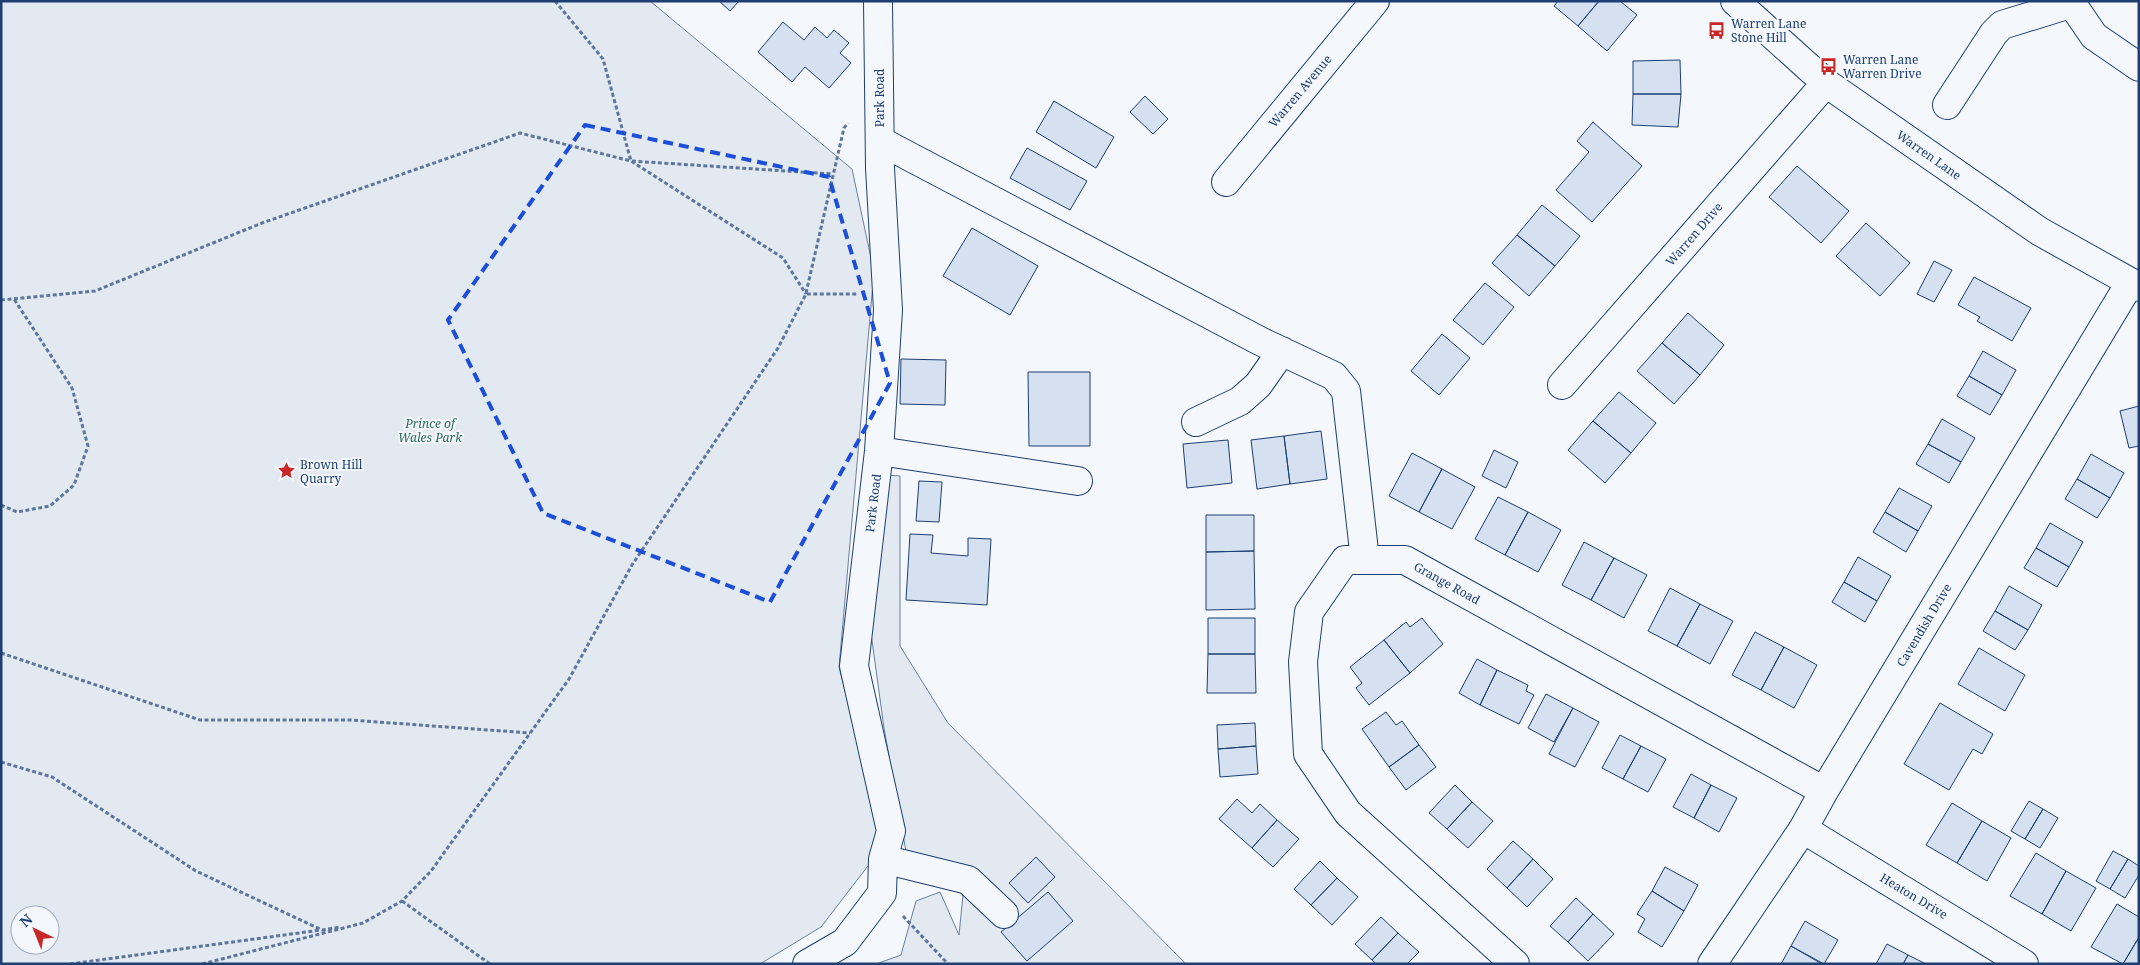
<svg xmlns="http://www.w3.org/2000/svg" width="2140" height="965" viewBox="0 0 2140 965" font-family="'Noto Serif',serif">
  <rect width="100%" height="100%" fill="#f4f7fb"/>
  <path fill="#e3e9f0" stroke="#687fa3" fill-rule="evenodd" d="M1 1H650L852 169 874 272 839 667 884 845 821 927 760 964H1ZM20 915H50V945H20Z
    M886 475 900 476V646L948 723 1186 964H876L901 955 916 901 940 892 959 935 963 895 961 873 907 857 884 728 870 626Z"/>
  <path fill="#d5e0f0" stroke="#1d3f73" d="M719 1H739L730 11Z
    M1558 1H1599L1578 26 1554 6Z
    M1599 1H1620L1637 15 1607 51 1578 26Z
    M783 22 804 40 815 27 827 38 834 30 849 43 840 53 851 63 829 88 805 67 792 82 758 52Z
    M1680 60 1681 94H1633V61Z
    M1633 94H1681L1678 127 1632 125Z
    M1145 96 1168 119 1153 134 1130 112Z
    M1054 101 1114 137 1096 168 1036 132Z
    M1593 122 1642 166 1592 222 1556 190 1589 152 1577 141Z
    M1027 148 1087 181 1070 210 1010 178Z
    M1797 166 1849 211 1821 243 1769 197Z
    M1542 205 1580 236 1555 266 1517 235Z
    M1866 223 1910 263 1880 296 1836 256Z
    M972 228 1038 266 1010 315 943 276Z
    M1517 235 1555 266 1529 296 1492 263Z
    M1934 261 1952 270 1934 302 1917 294Z
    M1974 277 2031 308 2012 341 1977 321 1980 317 1958 305Z
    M1485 283 1514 307 1483 345 1453 320Z
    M1688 313 1724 345 1700 375 1662 343Z
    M1442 334 1470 358 1439 395 1411 371Z
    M1662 343 1700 375 1674 404 1637 371Z
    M1983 351 2016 370 2002 395 1969 376Z
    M901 359 946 360 945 405 900 404Z
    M1028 372H1090V446H1029Z
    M1969 376 2002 395 1990 415 1957 396Z
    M1619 392 1656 423 1631 453 1593 421Z
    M2139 406V446L2129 448 2120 411Z
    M1942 419 1975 438 1961 462 1928 444Z
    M1593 421 1631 453 1605 483 1568 450Z
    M1321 431 1327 479 1290 484 1284 436Z
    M1284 436 1290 484 1257 489 1251 440Z
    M1228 440 1232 483 1187 488 1183 444Z
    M1928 444 1961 462 1949 483 1916 464Z
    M1494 450 1518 462 1506 488 1482 476Z
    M1412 453 1442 469 1419 512 1389 496Z
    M2091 454 2124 473 2110 498 2077 479Z
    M1442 469 1475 487 1452 529 1419 512Z
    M2077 479 2110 498 2097 518 2065 499Z
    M919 481 942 482 939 522 916 521Z
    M1899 488 1932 506 1918 531 1885 512Z
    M1498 497 1528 512 1505 555 1475 539Z
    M1528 512 1561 530 1538 572 1505 555Z
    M1885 512 1918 531 1906 552 1873 532Z
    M1206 515H1254V551L1206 552Z
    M2050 523 2083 542 2069 567 2036 548Z
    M910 534 933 535 931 553 968 556V538L991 539 987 605 906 600Z
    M1584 542 1614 558 1591 600 1562 585Z
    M2036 548 2069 567 2057 587 2024 568Z
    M1254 551 1255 609 1206 610V552Z
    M1858 557 1891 576 1877 601 1844 582Z
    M1614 558 1647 575 1624 618 1591 600Z
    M1844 582 1877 601 1865 622 1832 602Z
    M2009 586 2042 605 2028 630 1995 611Z
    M1670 588 1700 604 1677 646 1648 631Z
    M1700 604 1733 621 1710 664 1677 646Z
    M1995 611 2028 630 2015 650 1983 631Z
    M1208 618H1255V654H1208Z
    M1422 618 1443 644 1410 673 1384 640 1406 622 1410 627Z
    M1755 632 1784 647 1761 690 1732 675Z
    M1384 640 1410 673 1369 705 1356 688 1362 683 1350 667Z
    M1784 647 1817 665 1794 708 1761 690Z
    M1979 648 2025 675 2005 711 1958 684Z
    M1208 654H1255L1256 693H1207Z
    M1477 659 1497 670 1480 705 1459 693Z
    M1497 670 1528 685 1526 691 1534 695 1519 724 1480 705Z
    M1546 694 1573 708 1554 742 1528 728Z
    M1940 703 1993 734 1982 754 1973 749 1949 790 1904 764Z
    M1573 708 1599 722 1575 767 1549 754Z
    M1386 712 1396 725 1402 721 1419 745 1389 767 1362 729Z
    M1255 723 1256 746 1218 749 1217 725Z
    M1620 735 1641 746 1623 779 1602 768Z
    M1419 745 1436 767 1406 790 1389 767Z
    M1256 746 1258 774 1220 777 1218 749Z
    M1641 746 1666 759 1648 792 1623 779Z
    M1691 774 1711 785 1694 818 1673 807Z
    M1455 785 1472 802 1447 829 1429 813Z
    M1711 785 1737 798 1719 832 1694 818Z
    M1237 799 1252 813 1260 804 1277 820 1252 848 1219 819Z
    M2029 801 2043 809 2025 839 2011 831Z
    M1472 802 1493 821 1468 848 1447 829Z
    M1952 803 1982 821 1957 863 1926 845Z
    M2043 809 2058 818 2040 848 2025 839Z
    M1277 820 1299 839 1273 867 1252 848Z
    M1982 821 2011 838 1987 881 1957 863Z
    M1513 841 1533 859 1507 888 1487 869Z
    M2113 851 2128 859 2110 889 2096 881Z
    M2036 853 2066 871 2042 914 2010 896Z
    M1036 857 1055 877 1028 903 1009 883Z
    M1533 859 1553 879 1527 907 1507 888Z
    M2128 859 2139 866V875L2125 898 2110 889Z
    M1320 861 1337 878 1311 905 1294 889Z
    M1665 867 1698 885 1684 911 1652 891Z
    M2066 871 2096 888 2071 931 2042 914Z
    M1337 878 1358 897 1332 925 1311 905Z
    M1652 891 1684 911 1662 947 1638 932 1645 919 1637 914Z
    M1048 892 1073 921 1027 961 1001 932Z
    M1576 898 1593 914 1568 942 1550 926Z
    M2117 904 2139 917V937L2123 964 2091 947Z
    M1593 914 1614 934 1588 961 1568 942Z
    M1381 917 1398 933 1372 960 1355 944Z
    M1805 921 1838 940 1824 964 1791 946Z
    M1398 933 1419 952 1407 964H1376L1372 960Z
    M2139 937V964H2123Z
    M1887 944 1908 955 1903 964H1876Z
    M1791 946 1822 964H1781Z
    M1908 955 1926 964H1903Z"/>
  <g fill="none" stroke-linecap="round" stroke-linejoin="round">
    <defs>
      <path id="minor" d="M1735 1 1826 83 2039 231 2139 287
        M2070 1 2094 36 2139 67
        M1947 105 1994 33 2002 25 2070 4
        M880 141 1260 341 1334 376 1346 391 1365 560
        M1226 182 1375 1
        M1562 385 1826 83
        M1196 422 1240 401 1258 385 1282 351
        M879 451 1078 481
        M1803 829 2024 964
        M883 859 968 880 1004 914
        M807 964 845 942 882 893 883 859 891 831 854 666 879 451 888 310 880 168 878 1
        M1515 964 1348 813 1308 754 1303 662 1309 612 1345 560H1405L1824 791
        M1712 964 1803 829 1824 791 2130 283"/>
    </defs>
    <use href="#minor" stroke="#1d3f73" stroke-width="30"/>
    <path stroke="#5e769c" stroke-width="3" stroke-dasharray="4 2.5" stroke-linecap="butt" d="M555 1 603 59 631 161 833 174
      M806 293 844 128 848 123
      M1 300 95 291 262 223 520 133 631 161 783 258 806 294
      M1 505 17 512 50 506 74 485 88 446 72 388 14 299
      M1 653 200 720H350L530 733
      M1 762 52 777 196 871 322 930 340 927
      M402 901 490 964
      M903 916 948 964
      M70 964 321 930
      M202 964 363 923 402 901 431 871 569 679 632 565 778 348 806 294H857"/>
    <use href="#minor" stroke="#f4f7fb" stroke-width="28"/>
  </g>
  <path fill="none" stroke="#1d4ed8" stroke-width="4" stroke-dasharray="10 6" stroke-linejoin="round" d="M585 125 829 177 890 383 770 602 543 513 448 320Z"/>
  <defs>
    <symbol id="bus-bare" viewBox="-9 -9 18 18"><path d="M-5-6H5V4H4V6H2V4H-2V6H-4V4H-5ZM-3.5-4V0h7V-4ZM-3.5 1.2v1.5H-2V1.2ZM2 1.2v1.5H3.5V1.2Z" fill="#c62828" stroke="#f4f7fb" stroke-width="2.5" paint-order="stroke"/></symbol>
    <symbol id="sight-bare" viewBox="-9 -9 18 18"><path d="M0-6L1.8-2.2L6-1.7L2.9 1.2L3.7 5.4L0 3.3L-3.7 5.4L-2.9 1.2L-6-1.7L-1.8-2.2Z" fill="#c62828" stroke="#f4f7fb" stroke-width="2.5" paint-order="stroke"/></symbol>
  </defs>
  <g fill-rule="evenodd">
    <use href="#bus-bare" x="1704" y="18" width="25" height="25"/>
    <use href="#bus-bare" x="1816" y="54" width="25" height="25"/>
    <use href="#sight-bare" x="274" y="458" width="25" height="25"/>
  </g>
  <g text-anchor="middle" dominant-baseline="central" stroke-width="4" stroke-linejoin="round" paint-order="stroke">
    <g font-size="12" fill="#1d3f73" stroke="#f4f7fb" text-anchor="start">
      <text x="1731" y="23">Warren Lane<tspan x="1731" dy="14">Stone Hill</tspan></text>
      <text x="1843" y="59">Warren Lane<tspan x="1843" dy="14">Warren Drive</tspan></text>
      <text x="300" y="464">Brown Hill<tspan x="300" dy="14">Quarry</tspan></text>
    </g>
    <g font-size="12" fill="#1d3f73" stroke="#f4f7fb">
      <text transform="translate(1300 91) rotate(-50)">Warren Avenue</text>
      <text transform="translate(879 98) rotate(-90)">Park Road</text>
      <text transform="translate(1929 155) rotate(35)">Warren Lane</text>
      <text transform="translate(1694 234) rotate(-49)">Warren Drive</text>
      <text transform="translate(873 503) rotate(-83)">Park Road</text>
      <text transform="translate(1447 583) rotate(29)">Grange Road</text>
      <text transform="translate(1924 625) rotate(-59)">Cavendish Drive</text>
      <text transform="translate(1914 896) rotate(31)">Heaton Drive</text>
    </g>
    <g font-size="12" font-style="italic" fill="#2c6c60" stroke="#f4f7fb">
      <text x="430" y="423">Prince of<tspan x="430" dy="14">Wales Park</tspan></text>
    </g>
  </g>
  <rect width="2140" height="965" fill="none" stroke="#1d3f73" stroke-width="5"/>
  <g transform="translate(35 930) rotate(317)"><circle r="24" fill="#f4f7fb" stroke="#9eadc5"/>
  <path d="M0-4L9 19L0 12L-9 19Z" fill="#c62828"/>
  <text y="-8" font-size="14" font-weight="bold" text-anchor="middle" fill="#1d3f73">N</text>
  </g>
</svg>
